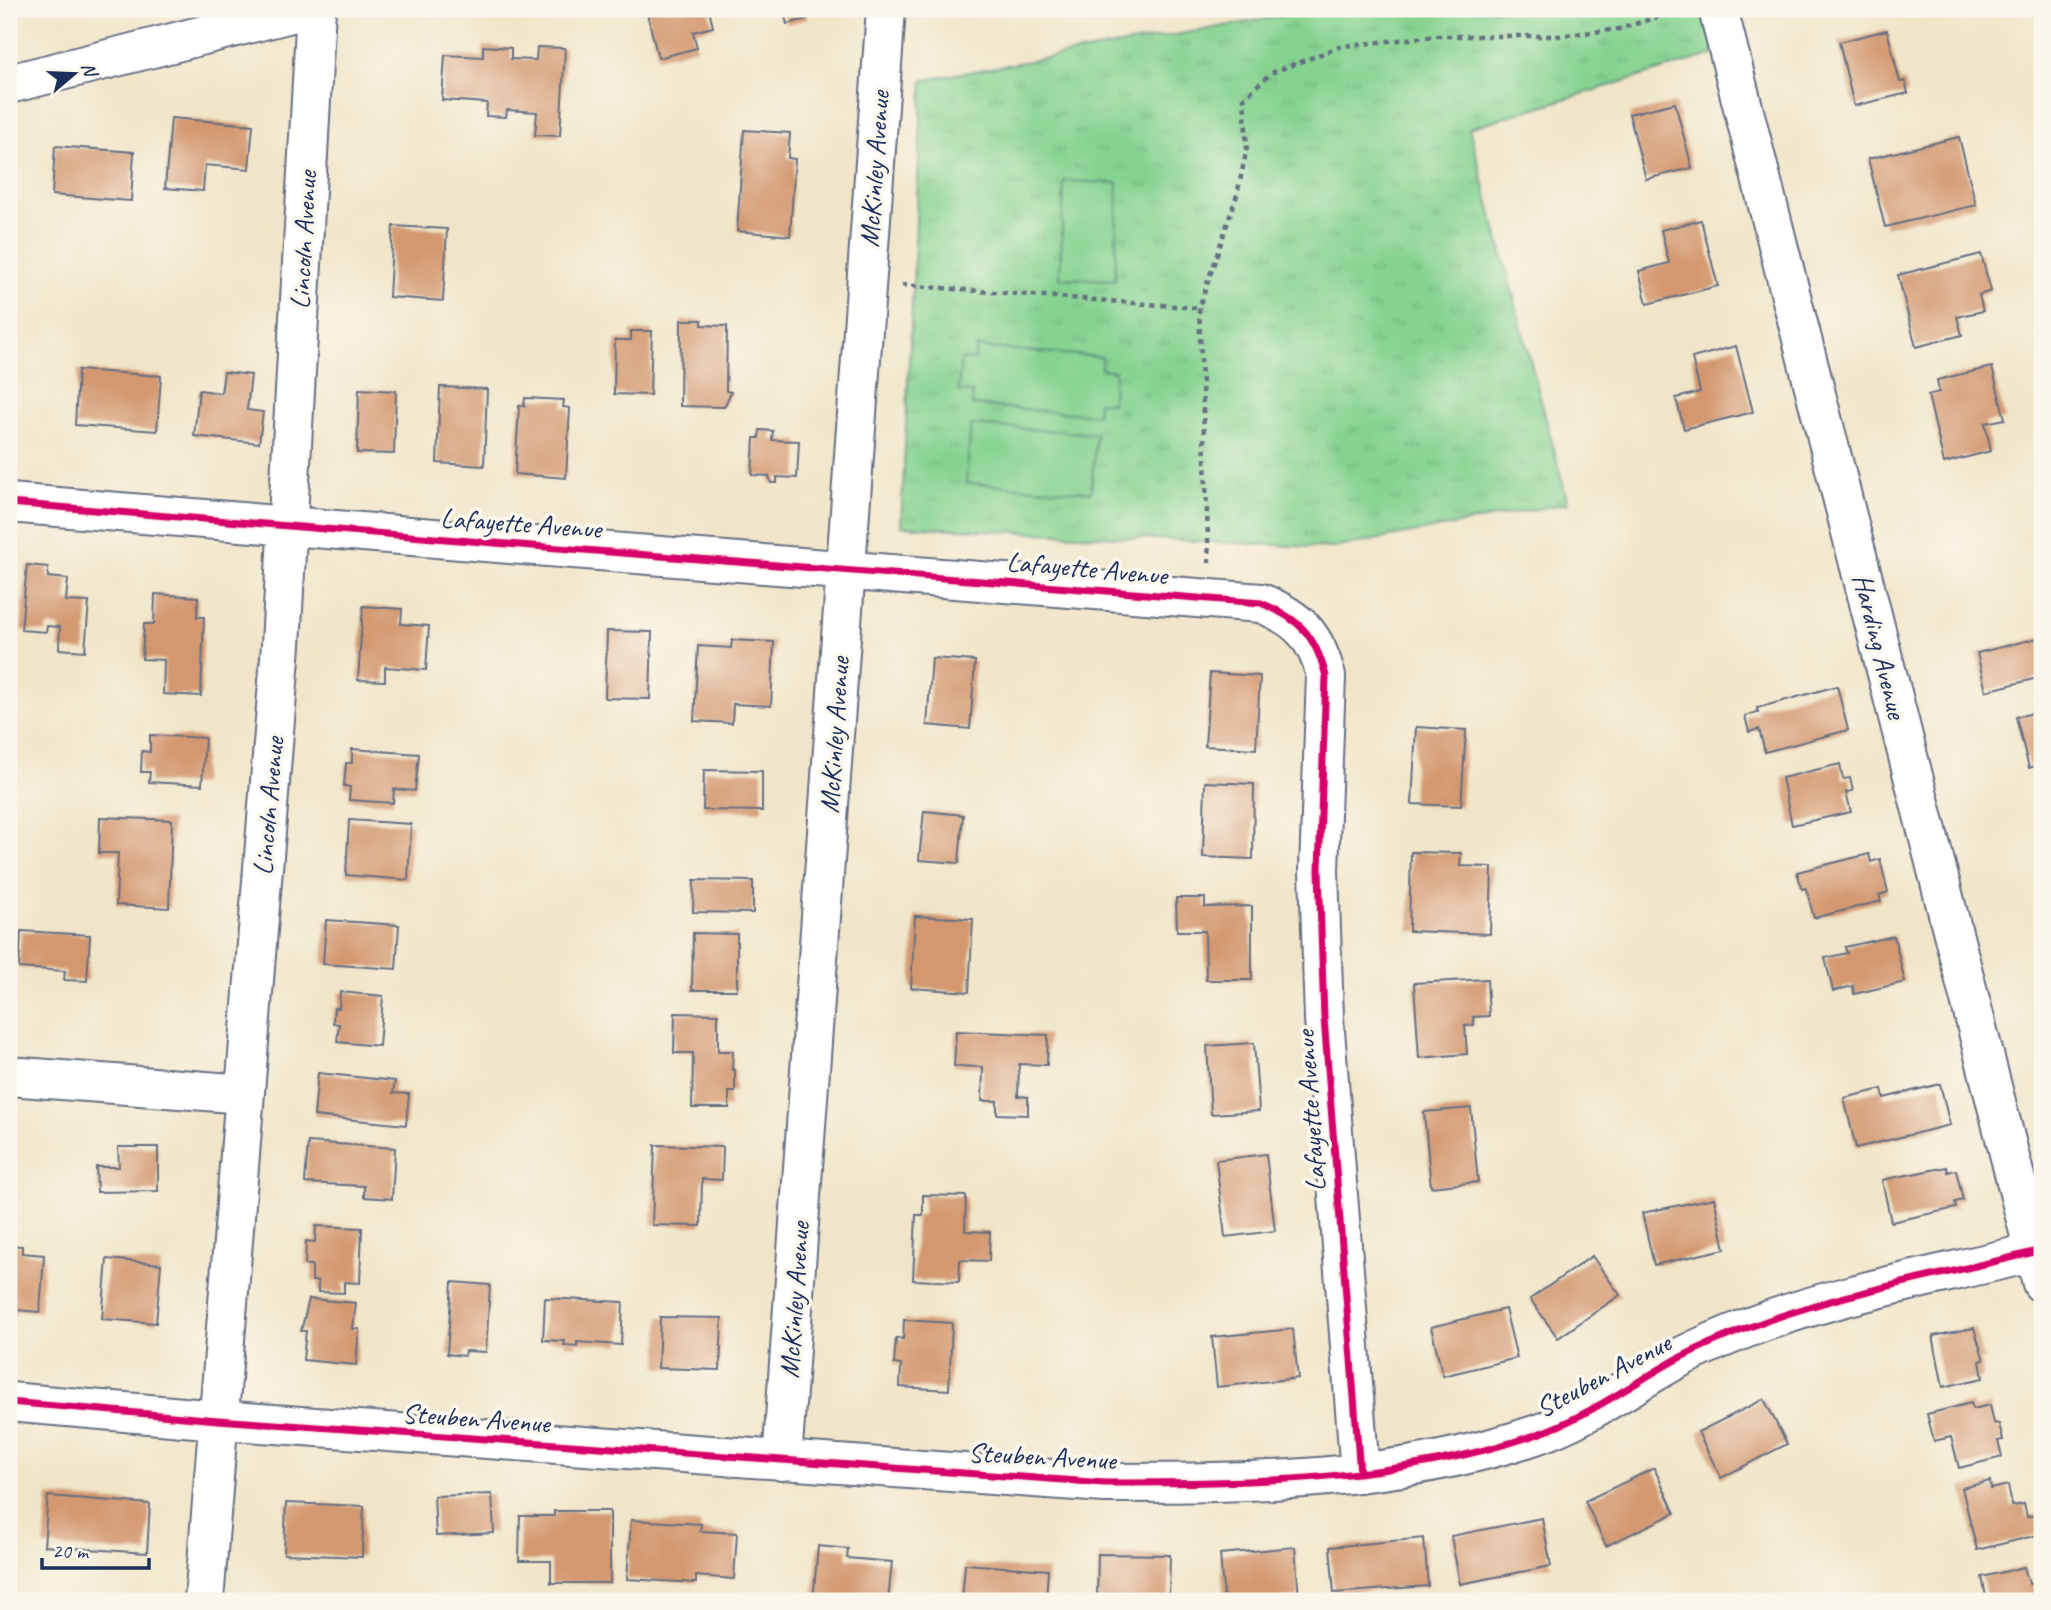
<svg xmlns="http://www.w3.org/2000/svg" width="2051" height="1610" viewBox="0 0 2051 1610" font-family="Caveat,sans-serif">
  <defs>
    <pattern id="grass-tufts" width="24" height="20" patternUnits="userSpaceOnUse" patternTransform="scale(1.75)"><rect width="24" height="20" fill="#86d391"/><path d="M3 7l-1-3M5 7V3M7 7l1-3M15 17l-1-3M17 17v-4M19 17l1-3" fill="none" stroke="#73b57f"/></pattern>
  </defs>
  <rect width="100%" height="100%" fill="#fbf7ec"/>
  <filter id="ink" filterUnits="userSpaceOnUse"><feTurbulence type="fractalNoise" baseFrequency=".0143" numOctaves="2"/><feDisplacementMap in="SourceGraphic" scale="14" xChannelSelector="R" yChannelSelector="G"/><feConvolveMatrix kernelMatrix="1 2 1 2 8 2 1 2 1" color-interpolation-filters="sRGB"/></filter>
  <filter id="wash" filterUnits="userSpaceOnUse"><feTurbulence type="fractalNoise" baseFrequency=".00686" numOctaves="4" result="noise"/><feDisplacementMap in="SourceGraphic" scale="28" xChannelSelector="R" yChannelSelector="G"/><feGaussianBlur stdDeviation="1.57" result="paint"/><feColorMatrix in="noise" values="0 0 0 0 0 0 0 0 0 0 0 0 0 0 0 0 0 1.4 0 .05"/><feComposite in="paint" operator="in"/></filter>
  <g filter="url(#wash)">
    <rect width="100%" height="100%" fill="#f0e5c8"/>
    <path fill="url(#grass-tufts)" stroke="#508178" stroke-width="2" d="M1321 9H1706L1718 53 1469 128 1568 503 1333 548 901 526 923 80Z"/>
    <path fill="#86d391" stroke="#508178" stroke-width="2" d="M1064 181 1118 183 1115 280 1060 278Z
      M976 347 1102 357 1101 369 1115 371 1112 403 1098 402 1097 415 972 405 973 392 958 391 961 359 975 360Z
      M971 425 1096 434 1091 492 966 483Z"/>
    <g id="blocks">
      <path fill="#d3986f" d="M646 9H709L713 27 693 32 697 48 658 58Z
        M783 9H820V10L805 13 807 19 787 24Z
        M1887 30 1900 82 1905 81 1908 93 1854 106 1839 42Z
        M483 46 511 48V59L536 60 537 47 565 48 560 136 535 135 537 112 507 110 506 117 486 116 487 103 442 100 445 55 483 57Z
        M1675 103 1692 168 1646 179 1629 114Z
        M171 118 253 125 249 169 205 165 203 191 165 188Z
        M744 130 790 133 788 158 795 159 790 236 737 231Z
        M1959 137 1976 205 1885 227 1868 159Z
        M55 146 134 152 131 201 52 195Z
        M1701 220 1718 286 1647 304 1639 271 1669 263 1661 230Z
        M393 226 447 229 443 301 389 297Z
        M1981 254 1991 291 1979 295 1983 311 1957 317 1962 335 1916 347 1898 275Z
        M681 320H702V325L727 326 726 391 731 392 724 407 680 406Z
        M631 331H652L650 395 614 394 615 340H631Z
        M1736 346 1753 412 1684 429 1676 398 1700 392 1692 358Z
        M1992 367 2005 419 1985 423 1991 451 1944 463 1928 395 1939 392 1937 380Z
        M78 370 161 376 157 431 75 425Z
        M224 372 251 375 247 410 263 412 259 443 194 436 199 390 221 393Z
        M440 387 487 389 484 466 437 463Z
        M359 389 396 391 394 454 357 453Z
        M525 398 564 400 563 407 570 408 566 478 515 474 519 406H524Z
        M760 430 773 431 772 440 799 441 797 478 777 477V483H771L769 476 752 475 754 438H759Z
        M27 565 48 567V577L68 579 66 601 89 602 85 651 59 649 60 627 47 626 46 632 21 630Z
        M155 594 198 597 197 617H204L201 696 163 694 164 660 142 659 144 624H154Z
        M363 606 402 609 401 624 429 626 426 670 385 667V681L358 680Z
        M607 631 652 632 650 699 605 698Z
        M2042 637V677L1986 691 1977 653Z
        M732 640 774 642 771 706 733 704 732 723 694 721 698 646 731 648Z
        M932 658 975 661 970 729 927 725Z
        M1210 673 1260 676 1256 749 1205 746Z
        M1837 686 1848 730 1765 752 1759 729 1749 732 1745 716 1758 712 1757 708Z
        M2042 711V764L2029 768 2016 717Z
        M1416 727 1466 730 1461 806 1412 804Z
        M150 735 205 738 202 785 149 782 150 772H141L142 751 150 752Z
        M352 749 419 754 415 791 394 789 393 803 349 800 350 787 344 786 346 763H352Z
        M1840 764 1843 779 1850 778 1853 791 1846 792 1851 812 1792 825 1782 778Z
        M704 770 762 771V811L703 810Z
        M1205 782 1254 784 1253 859 1203 857Z
        M924 811 963 815 959 863 919 860Z
        M100 817 172 820 169 908 116 905 118 853H99Z
        M349 820 411 824 408 880 346 875Z
        M1411 852 1461 853 1460 866 1492 867 1490 934 1409 931Z
        M1869 854 1871 862 1880 859 1888 892 1879 895 1881 901 1814 918 1806 888 1802 889 1797 872Z
        M694 880 753 881V913L693 912Z
        M1176 898H1205V907L1252 906V980H1206L1205 931H1177Z
        M915 916 973 919 969 992 911 988Z
        M326 920 399 925 396 969 323 964Z
        M21 931 90 935 87 981 64 980 65 971 19 968Z
        M693 933 737 934V990H692Z
        M1894 936 1905 982 1854 994 1853 986 1833 991 1825 958 1847 953 1845 947Z
        M1487 979 1489 1016 1473 1017 1474 1025 1465 1026 1467 1054 1419 1058 1414 983Z
        M340 992 383 996 379 1046 337 1042 339 1024 333 1023 334 1008H339Z
        M675 1013 718 1014V1051H733L732 1069 735 1070V1092H729V1108H692L693 1053H674Z
        M956 1031 1048 1035 1047 1065 1019 1064 1018 1096 1028 1097V1115L997 1114V1101H982L983 1067 954 1066Z
        M1254 1043 1259 1111 1211 1114 1207 1046Z
        M318 1073 395 1081 393 1093 409 1094 406 1125 314 1116Z
        M1940 1084 1950 1125 1856 1148 1844 1098 1882 1089 1884 1098Z
        M1471 1108 1478 1182 1431 1187 1424 1112Z
        M308 1142 395 1148 392 1199 364 1197V1186L305 1183Z
        M655 1145 723 1147 722 1180 702 1179 701 1226 652 1225Z
        M118 1147H158V1191L97 1192 96 1167H119Z
        M1266 1154 1275 1231 1225 1237 1216 1160Z
        M1947 1167 1948 1172 1956 1170 1963 1200 1955 1202 1956 1208 1891 1222 1882 1180Z
        M923 1195 966 1196 965 1231 990 1232 989 1261 960 1260 959 1282 913 1280 916 1215H923Z
        M1714 1198 1725 1249 1654 1265 1642 1213Z
        M316 1226 362 1228 360 1283 344 1282V1293L318 1292V1281H312V1265H305L306 1241 315 1242Z
        M9 1245 22 1246V1253L44 1255 40 1312 16 1310V1315H9Z
        M1592 1256 1620 1295 1558 1338 1530 1299Z
        M107 1259 161 1264 156 1323 102 1319Z
        M452 1282 490 1285 486 1352 465 1351 464 1356 447 1354Z
        M545 1298 623 1302 621 1345 577 1342V1346L564 1345 565 1341 543 1340Z
        M309 1299 356 1303 353 1329H359L356 1365 303 1360 306 1331H301Z
        M1505 1309 1517 1358 1443 1376 1431 1327Z
        M660 1317 722 1318 720 1370 658 1368Z
        M904 1320 952 1323 949 1390 900 1387 901 1365 894 1364 896 1338 903 1339Z
        M1974 1328 1984 1360 1980 1361 1983 1378 1943 1387 1933 1336Z
        M1293 1329 1298 1378 1217 1387 1212 1337Z
        M1764 1399 1787 1444 1721 1478 1698 1432Z
        M1971 1403 1973 1409 1990 1405 1994 1423 1999 1424 2003 1440 1998 1441 2002 1457 1959 1468 1951 1437 1934 1441 1927 1414Z
        M1654 1468 1675 1513 1606 1546 1585 1501Z
        M1990 1481 1991 1489 2008 1485 2012 1506 2024 1504 2027 1517 2042 1513V1534L1977 1550 1962 1488Z
        M492 1494 494 1533 436 1536 434 1496Z
        M48 1496 150 1504 147 1553 44 1546Z
        M286 1503 364 1506 362 1557 284 1554Z
        M554 1511H610V1583H551V1561H519L520 1516H554Z
        M1542 1518 1551 1566 1460 1584 1451 1536Z
        M631 1520 701 1524 700 1531 737 1533 734 1579 696 1576V1583L627 1579Z
        M1424 1538 1428 1586 1334 1593 1330 1547Z
        M818 1546 848 1549 847 1558 892 1562 888 1601H813Z
        M1295 1547 1299 1598 1224 1601 1220 1554Z
        M1098 1554 1170 1555 1169 1601H1097Z
        M965 1564 1048 1570 1046 1601H962Z
        M2024 1567 2029 1584 2037 1583 2042 1601H1987L1982 1577Z"/>
    </g>
  </g>
  <g filter="url(#ink)">
    <use href="#blocks" fill-opacity="0" stroke="#666f83" stroke-width="2"/>
    <g fill="none" stroke-linecap="round" stroke-linejoin="round">
      <defs>
        <path id="minor" d="M1718 9 2042 1283
          M9 84 307 9
          M9 503C426 540 844 568 1261 603 1300 619 1315 635 1326 676L1319 870 1324 1018 1360 1473
          M9 1076 245 1094
          M9 1402 218 1420 1105 1483C1249 1483 1397 1482 1535 1435 1583 1419 1626 1388 1670 1363 1694 1349 1722 1338 1747 1328 1839 1293 1939 1276 2034 1252
          M782 1461 886 9
          M204 1601 281 645 316 9"/>
      </defs>
      <use href="#minor" stroke="#666f83" stroke-width="42"/>
      <path stroke="#666f83" stroke-width="4.5" stroke-dasharray="5 5" stroke-linecap="butt" d="M902 285 1199 308
        M1209 563 1199 308 1237 195 1247 148 1244 98 1271 73 1342 46 1437 36H1558L1619 29 1683 9"/>
      <use href="#minor" stroke="#fff" stroke-width="38"/>
      <defs>
        <path id="cycleway" d="M9 503C426 540 844 568 1261 603 1300 619 1315 635 1326 676L1319 870 1324 1018 1360 1473
          M9 1402 218 1420 1105 1483C1249 1483 1397 1482 1535 1435 1583 1419 1626 1388 1670 1363 1694 1349 1722 1338 1747 1328 1839 1293 1939 1276 2034 1252"/>
      </defs>
      <use href="#cycleway" stroke="#fbf7ec" stroke-width="11"/>
      <use href="#cycleway" stroke="#d6006c" stroke-width="7"/>
    </g>
  </g>
  <g text-anchor="middle" dominant-baseline="central" stroke-width="7" stroke-linejoin="round" paint-order="stroke">
    <g font-size="28" fill="#1b2f5e" stroke="#fbf7ec">
      <text transform="translate(874 169) rotate(-86)">McKinley Avenue</text>
      <text transform="translate(303 240) rotate(-87)">Lincoln Avenue</text>
      <text transform="translate(521 523) rotate(4)">Lafayette Avenue</text>
      <text transform="translate(1087 568) rotate(5)">Lafayette Avenue</text>
      <text transform="translate(1880 646) rotate(76)">Harding Avenue</text>
      <text transform="translate(834 735) rotate(-86)">McKinley Avenue</text>
      <text transform="translate(268 806) rotate(-85)">Lincoln Avenue</text>
      <text transform="translate(1310 1111) rotate(-94)">Lafayette Avenue</text>
      <text transform="translate(794 1300) rotate(-86)">McKinley Avenue</text>
      <text transform="translate(1603 1375) rotate(-28)">Steuben Avenue</text>
      <text transform="translate(476 1418) rotate(4)">Steuben Avenue</text>
      <text transform="translate(1042 1456) rotate(3)">Steuben Avenue</text>
    </g>
  </g>
  <rect width="2051" height="1610" fill="none" stroke="#fbf7ec" stroke-width="35"/>
  <g transform="translate(74 74) rotate(71)" stroke="#fbf7ec" stroke-width="5" paint-order="stroke">
  <path d="M0-5L12 26L0 18L-12 26Z" fill="#1b2f5e"/>
  <text y="-10" font-size="19" font-weight="bold" text-anchor="middle" fill="#1b2f5e">N</text>
  </g>
  <path d="M42 1558v10h107v-10" fill="none" stroke="#1b2f5e" stroke-width="3.5"/>
  <text x="52" y="1558" font-size="21" fill="#1b2f5e" stroke="#fbf7ec" stroke-width="5" paint-order="stroke">20 m</text>
</svg>
